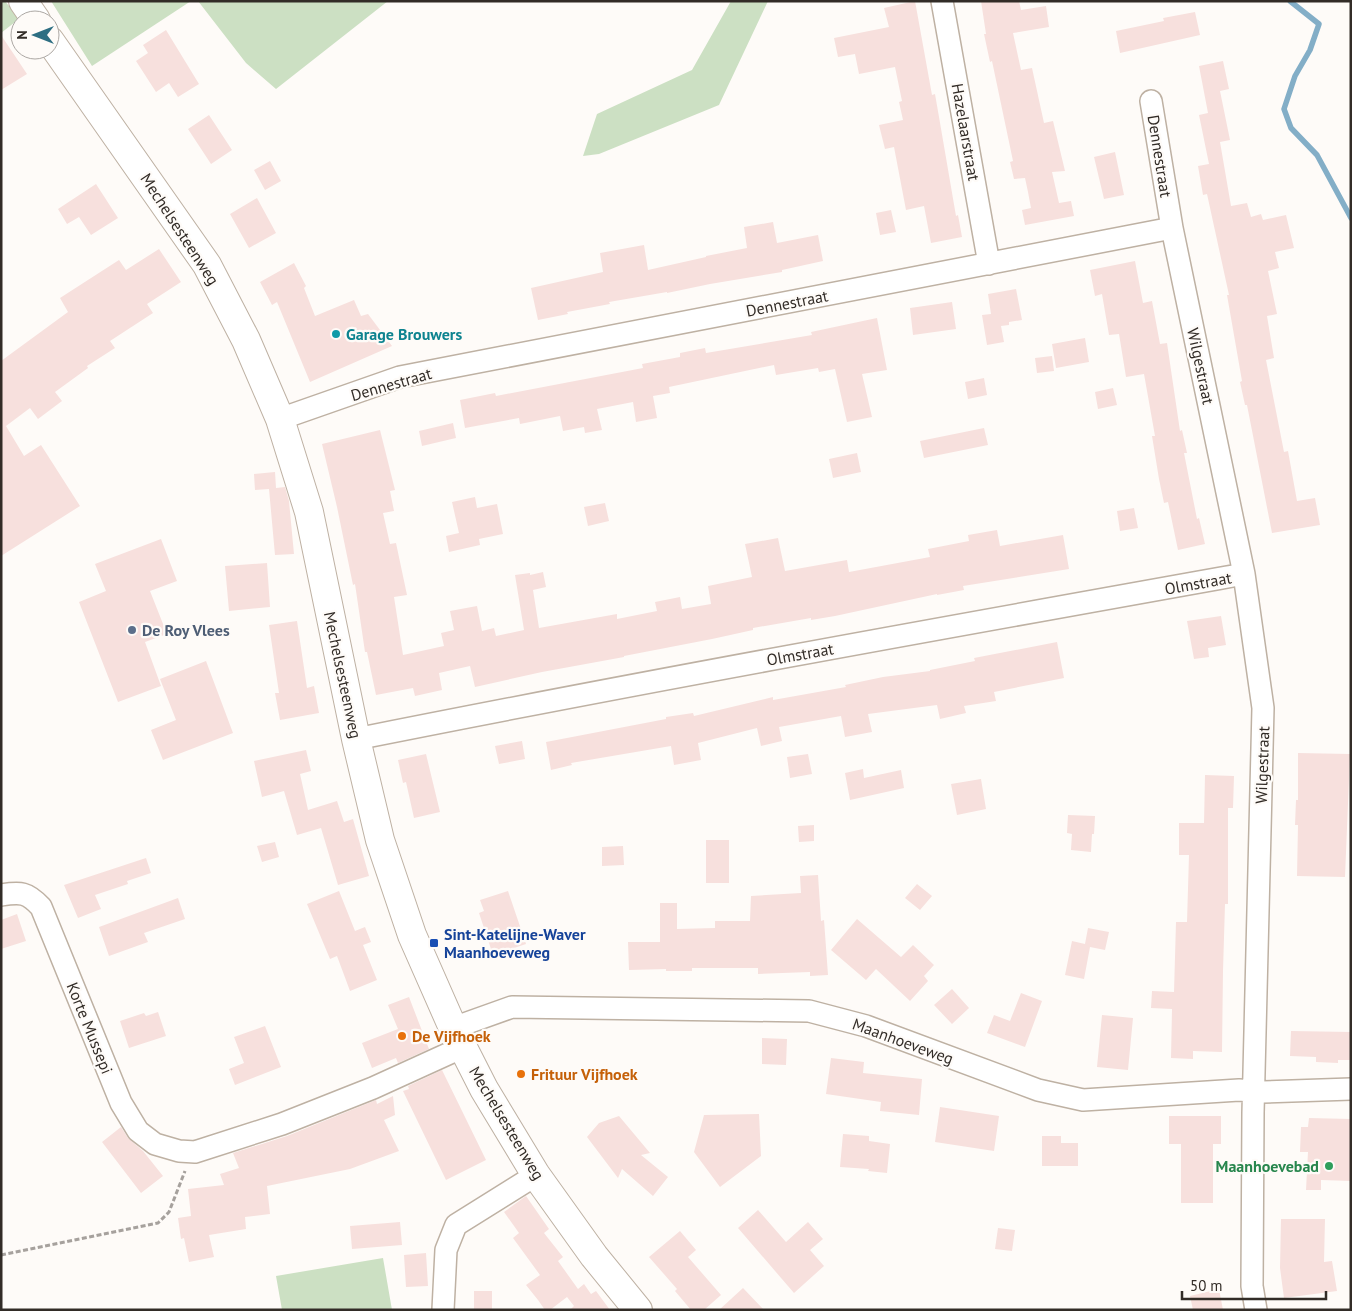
<svg xmlns="http://www.w3.org/2000/svg" width="1352" height="1311" viewBox="0 0 1352 1311" font-family="'PT Sans',sans-serif">
  <rect width="100%" height="100%" fill="#fefbf8"/>
  <path fill="#cce0c3" d="M1 1H5L19 19 1 33Z
    M51 1H191L92 66Z
    M198 1H388L276 89 246 63Z
    M731 1H768L719 105 599 154 583 156 597 114 692 70Z
    M383 1258 392 1310H282L276 1276Z"/>
  <g fill="none" stroke-linecap="round" stroke-linejoin="round">
    <path stroke="#83aec7" stroke-width="5.5" d="M1290 1 1319 24 1310 50 1295 76 1284 109 1291 128 1317 155 1351 218"/>
  </g>
  <path fill="#f7e0dd" d="M915 1 932 95 935 94 939 117 956 216 958 215 962 237 931 243 924 206 906 210 894 147 885 149 879 125 903 120 899 102 902 101 895 67 859 74 855 54 838 57 834 38 889 27 884 8Z
    M981 1H1019L1021 10 1046 6 1049 27 1013 33 1021 70 1032 68 1044 123 1053 121 1065 171 1052 172 1059 203 1071 201 1074 216 1025 225 1022 210 1031 208 1028 192 1025 178 1014 179 1010 162 1013 161 992 61 990 62 984 34H986Z
    M1195 12 1200 35 1120 53 1116 31 1164 21 1163 18Z
    M166 30 199 84 178 97 169 83 156 92 136 61 148 53 143 45Z
    M1 35 27 74 1 90Z
    M1223 61 1229 89 1220 91 1230 140 1220 142 1231 206 1247 203 1251 217 1261 214 1263 220 1286 215 1294 248 1275 252 1279 268 1268 271 1277 314 1267 316 1274 358 1266 360 1284 452 1288 451 1297 501 1315 498 1320 525 1272 533 1247 405H1245L1240 382 1242 381 1227 295H1229L1207 194 1203 195 1198 166 1209 164 1199 115 1208 113 1199 66Z
    M209 115 232 150 211 164 188 129Z
    M1115 152 1124 195 1104 199 1094 157Z
    M270 161 281 181 265 190 254 170Z
    M96 184 118 218 91 235 79 217 67 224 58 209Z
    M257 198 276 233 249 248 230 214Z
    M891 210 896 232 880 235 876 213Z
    M773 222 777 243 818 235 823 261 782 270V272L710 284 667 293V292L609 302 610 304 567 312 568 314 538 320 531 288 603 272 600 253 644 245 648 270 706 257V256L747 248 744 227Z
    M159 249 181 282 147 304 153 313 110 341 115 348 87 366 88 368 55 392 62 401 38 419 30 408 6 426 24 456 41 445 80 506 1 556V361L68 312 60 298 119 260 126 270Z
    M1135 261 1143 303 1152 301 1160 344 1167 343 1180 431 1182 430 1187 453H1184L1197 519 1199 518 1205 544 1178 550 1168 502 1164 503 1159 479 1152 436H1155L1144 374 1126 377 1119 334 1109 335 1102 294 1095 296 1090 270Z
    M294 263 306 286 304 288 315 316 354 300 361 316 368 314 392 346 310 382 277 302 272 305 260 282Z
    M1016 289 1022 320 1009 322V325L1001 326 1004 342 987 345 982 315 991 314 988 294Z
    M952 302 956 329 913 335 910 308Z
    M877 318 887 370 862 374 872 417 847 422 835 369 819 372 818 368 776 375 774 365 669 387 670 393 653 396 657 418 636 422 633 402 597 409 602 430 585 433 584 427 563 431 560 416 520 424 519 418 465 428 460 400 495 393 496 396 643 368 642 364 680 357V353L705 348 706 353 812 335 811 332Z
    M1085 338 1089 362 1056 368 1052 344Z
    M1052 356 1054 371 1037 373 1035 358Z
    M984 378 987 395 968 399 965 382Z
    M1113 388 1117 405 1098 409 1095 392Z
    M453 423 456 438 422 446 419 431Z
    M984 428 988 445 924 458 920 441Z
    M380 430 395 490 390 491 394 511 383 513 390 544 396 543 407 595 394 597 403 655 444 646 441 633 454 630 450 611 477 606 482 631 494 628 496 636 524 630 515 575 530 573V575L543 572 546 587 533 590 539 628 617 614V619L657 611 655 602 680 597 682 609 711 604 708 586 752 577 745 544 778 538 785 571 847 560 849 572 930 557 928 549 969 541 968 535 997 530 1000 546 1063 535 1069 569 963 586 964 590 937 595V594L835 616 811 620V618L753 628V630L712 639 624 656V657L542 672 475 687 470 666 439 673 442 690 415 696 413 688 376 695 367 652H365L355 584 353 585 337 507 322 444Z
    M857 453 861 472 833 478 829 459Z
    M275 472 276 488 285 487 289 501 294 554 275 555 269 489 255 490 254 474Z
    M475 497 477 508 497 504 503 534 479 539 480 545 449 552 446 536 459 533 452 502Z
    M605 503 609 521 588 526 584 507Z
    M1134 508 1138 528 1120 531 1117 511Z
    M161 539 177 581 150 591 167 634 145 642 161 686 118 702 79 602 106 591 95 564Z
    M267 563 270 607 229 611 225 566Z
    M1221 616 1226 645 1208 648 1209 657 1194 659 1187 621Z
    M297 621 307 688 314 686 319 713 280 720 275 693H279L269 625Z
    M1057 642 1064 678 994 692 996 701 964 706 966 713 940 719 937 705 868 714 872 732 845 737 841 716 779 727 782 741 761 746 757 728 698 743 701 760 674 765 671 746 571 763 572 765 551 770 546 742 666 719V717L693 713 694 716 773 697V700L846 687 845 685 883 677 930 671V670L975 661 974 658Z
    M206 661 233 733 163 760 151 730 176 720 160 679Z
    M522 741 525 759 499 764 495 746Z
    M306 750 311 771 300 774 308 810 337 801 344 822 353 819 369 876 338 885 321 828 297 835 284 791 262 797 254 761Z
    M1298 753 1350 754 1345 877 1297 876 1298 825H1295L1296 800H1298Z
    M426 754 440 812 414 818 406 782 403 783 398 760Z
    M808 754 812 774 790 778 787 757Z
    M863 769 864 778 901 770 904 788 850 800 845 773Z
    M1205 775 1234 776 1233 808H1228V904H1225L1223 971 1222 1052 1193 1051V1059L1171 1058 1172 1009 1151 1008 1152 991 1174 992 1176 922H1187L1189 855H1179V823H1204Z
    M981 779 986 809 957 815 951 784Z
    M1068 815 1095 816 1094 834H1092L1091 852 1071 850 1072 834 1067 833Z
    M814 825V841L799 842 798 826Z
    M706 840H729V883H706Z
    M275 842 279 857 262 862 257 846Z
    M623 846 624 865 602 866V847Z
    M146 858 151 873 127 881 128 884 95 895 101 909 78 918 64 885Z
    M818 875 821 921 824 920 828 975 810 976V972L758 974V968H692V971H666V969L629 970 628 942H660V903H677V929L715 928V921H750L751 896 801 893 800 876Z
    M917 884 932 896 920 910 905 898Z
    M339 891 355 931 365 927 371 942 363 945 377 980 350 991 337 956 330 959 307 904Z
    M508 891 526 944 493 955 479 913 484 911 480 900Z
    M178 898 185 919 144 933 148 942 109 956 99 927Z
    M17 914 26 941 1 949V920Z
    M857 919 901 957 913 945 934 965 924 976 928 981 910 1001 876 969 866 980 831 950Z
    M1088 928 1109 932 1105 950 1090 947 1084 979 1065 975 1072 941 1085 944Z
    M952 989 969 1008 952 1024 934 1005Z
    M1021 993 1042 1001 1025 1047 987 1033 994 1015 1010 1021Z
    M409 997 429 1049 398 1063 396 1058 372 1068 362 1043 398 1029 388 1005Z
    M158 1012 166 1036 129 1048 120 1021 144 1013 146 1016Z
    M1102 1015 1133 1018 1128 1070 1097 1067Z
    M265 1026 281 1067 235 1085 229 1069 244 1063 234 1037Z
    M1291 1031 1351 1032V1060H1338V1063L1316 1062V1057L1290 1056Z
    M762 1038 787 1039 786 1065 762 1064Z
    M831 1058 864 1062 863 1073 922 1079 919 1115 880 1111 881 1102 826 1094Z
    M442 1070 486 1160 446 1180 403 1091 409 1089 408 1086Z
    M393 1096 395 1115 384 1120 399 1151 350 1169 267 1186 270 1214 245 1217 246 1229 209 1235 214 1257 189 1262 184 1238 181 1239 178 1218 191 1216 188 1189 224 1185 220 1174 239 1168 233 1153 287 1136 376 1100 377 1104Z
    M940 1107 999 1116 994 1151 935 1142Z
    M759 1114 761 1156 720 1187 694 1152 704 1115Z
    M619 1116 650 1153 641 1155 668 1177 653 1196 622 1169 618 1178 587 1137 599 1123Z
    M1169 1116H1221V1144H1213V1203H1181V1144H1169Z
    M1309 1118 1351 1119V1181L1321 1180V1190H1306L1308 1152H1300L1301 1127H1308Z
    M121 1127 128 1138 143 1151 163 1176 141 1193 102 1142Z
    M843 1134 869 1136V1141L890 1144 887 1173 868 1171 869 1169 840 1167Z
    M1042 1136H1061V1143H1078V1166H1042Z
    M526 1196 549 1229 544 1233 563 1257 558 1261 578 1289 584 1284 591 1294 596 1291 610 1310H570L574 1306 567 1297 550 1310H545L538 1300 526 1285 540 1275 513 1238 519 1233 504 1212Z
    M758 1210 786 1242 808 1222 823 1239 810 1250 824 1266 794 1293 738 1228Z
    M1281 1219H1325L1324 1262 1332 1261 1337 1291 1284 1298 1280 1268Z
    M400 1222 402 1245 352 1249 350 1226Z
    M998 1228 1015 1230 1012 1251 995 1249Z
    M680 1231 696 1250 688 1257 721 1295 704 1310H691L675 1291 677 1289 649 1257Z
    M426 1253 428 1286 406 1287 404 1255Z
    M743 1288 764 1310H719Z
    M1219 1289 1223 1310H1193L1190 1296Z
    M474 1291H492V1310H474Z"/>
  <g fill="none" stroke-linecap="round" stroke-linejoin="round">
    <defs>
      <path id="minor" d="M942 1 989 264
        M1172 228 1244 574 1263 708 1253 1113 1252 1286 1256 1310
        M280 419 400 377 1172 228 1151 101
        M356 739C651 680 948 627 1244 574
        M1 895C21 892 27 892 41 907L121 1103 138 1131 155 1144 179 1151 195 1152 282 1124 373 1088 463 1047
        M453 1028 512 1007 809 1011 866 1026 1038 1090 1083 1100 1239 1090 1263 1092 1351 1089
        M443 1310 446 1250 456 1225 536 1175"/>
      <path id="secondary" d="M23 1 36 20
        M50 41 207 265 246 340 280 419 309 512 356 739 380 840 412 935 453 1028 484 1089 536 1175 594 1256 638 1310"/>
    </defs>
    <use href="#minor" stroke="#beb1a3" stroke-width="24"/>
    <use href="#secondary" stroke="#beb1a3" stroke-width="30"/>
    <path stroke="#a6a19d" stroke-width="3" stroke-dasharray="5 2.5" stroke-linecap="butt" d="M1 1255 158 1223 169 1212 185 1171"/>
    <use href="#minor" stroke="#fff" stroke-width="21"/>
    <use href="#secondary" stroke="#fff" stroke-width="28"/>
  </g>
  <circle fill="#0f9aa8" stroke="#fefbf8" stroke-width="2" cx="336" cy="334" r="5"/>
  <circle fill="#5c6f8a" stroke="#fefbf8" stroke-width="2" cx="132" cy="630" r="5"/>
  <rect fill="#1a4fb4" stroke="#fefbf8" stroke-width="2" x="429" y="938" width="10" height="10" rx="2.5"/>
  <g fill="#e8710a" stroke="#fefbf8" stroke-width="2">
    <circle cx="402" cy="1036" r="5"/>
    <circle cx="521" cy="1074" r="5"/>
  </g>
  <circle fill="#2e9e5b" stroke="#fefbf8" stroke-width="2" cx="1329" cy="1166" r="5"/>
  <g text-anchor="middle" dominant-baseline="central" stroke-width="4.5" stroke-linejoin="round" paint-order="stroke">
    <g font-size="16" fill="#322c27" stroke="#fefbf8">
      <text transform="translate(966 132) rotate(80)">Hazelaarstraat</text>
      <text transform="translate(1160 156) rotate(81)">Dennestraat</text>
      <text transform="translate(180 229) rotate(57)">Mechelsesteenweg</text>
      <text transform="translate(787 303) rotate(-11)">Dennestraat</text>
      <text transform="translate(1201 366) rotate(78)">Wilgestraat</text>
      <text transform="translate(391 384) rotate(-16)">Dennestraat</text>
      <text transform="translate(1198 583) rotate(-10)">Olmstraat</text>
      <text transform="translate(800 654) rotate(-10)">Olmstraat</text>
      <text transform="translate(343 675) rotate(78)">Mechelsesteenweg</text>
      <text transform="translate(1262 765) rotate(-88)">Wilgestraat</text>
      <text transform="translate(90 1028) rotate(68)">Korte Mussepi</text>
      <text transform="translate(903 1041) rotate(20)">Maanhoeveweg</text>
      <text transform="translate(507 1123) rotate(59)">Mechelsesteenweg</text>
    </g>
    <g font-size="16" font-weight="bold" fill="#0d838f" stroke="#fefbf8" text-anchor="start">
      <text x="346" y="334">Garage Brouwers</text>
    </g>
    <g font-size="16" font-weight="bold" fill="#4e5e75" stroke="#fefbf8" text-anchor="start">
      <text x="142" y="630">De Roy Vlees</text>
    </g>
    <g font-size="16" font-weight="bold" fill="#164399" stroke="#fefbf8" text-anchor="start">
      <text x="444" y="934">Sint-Katelijne-Waver<tspan x="444" dy="18">Maanhoeveweg</tspan></text>
    </g>
    <g font-size="16" font-weight="bold" fill="#c56008" stroke="#fefbf8" text-anchor="start">
      <text x="412" y="1036">De Vijfhoek</text>
      <text x="531" y="1074">Frituur Vijfhoek</text>
    </g>
    <g font-size="16" font-weight="bold" fill="#27864d" stroke="#fefbf8" text-anchor="end">
      <text x="1319" y="1166">Maanhoevebad</text>
    </g>
  </g>
  <rect width="1352" height="1311" fill="none" stroke="#322c27" stroke-width="5"/>
  <g transform="translate(35 35) rotate(270)"><circle r="24" fill="#fefbf8" stroke="#aca8a4"/>
  <path d="M0-4L9 19L0 12L-9 19Z" fill="#2d6e82"/>
  <text y="-8" font-size="14" font-weight="bold" text-anchor="middle" fill="#322c27">N</text>
  </g>
  <path d="M1182 1291v8h144v-8" fill="none" stroke="#322c27" stroke-width="2.5"/>
  <text x="1190" y="1291" font-size="15" fill="#322c27" stroke="#fefbf8" stroke-width="4" paint-order="stroke">50 m</text>
</svg>
